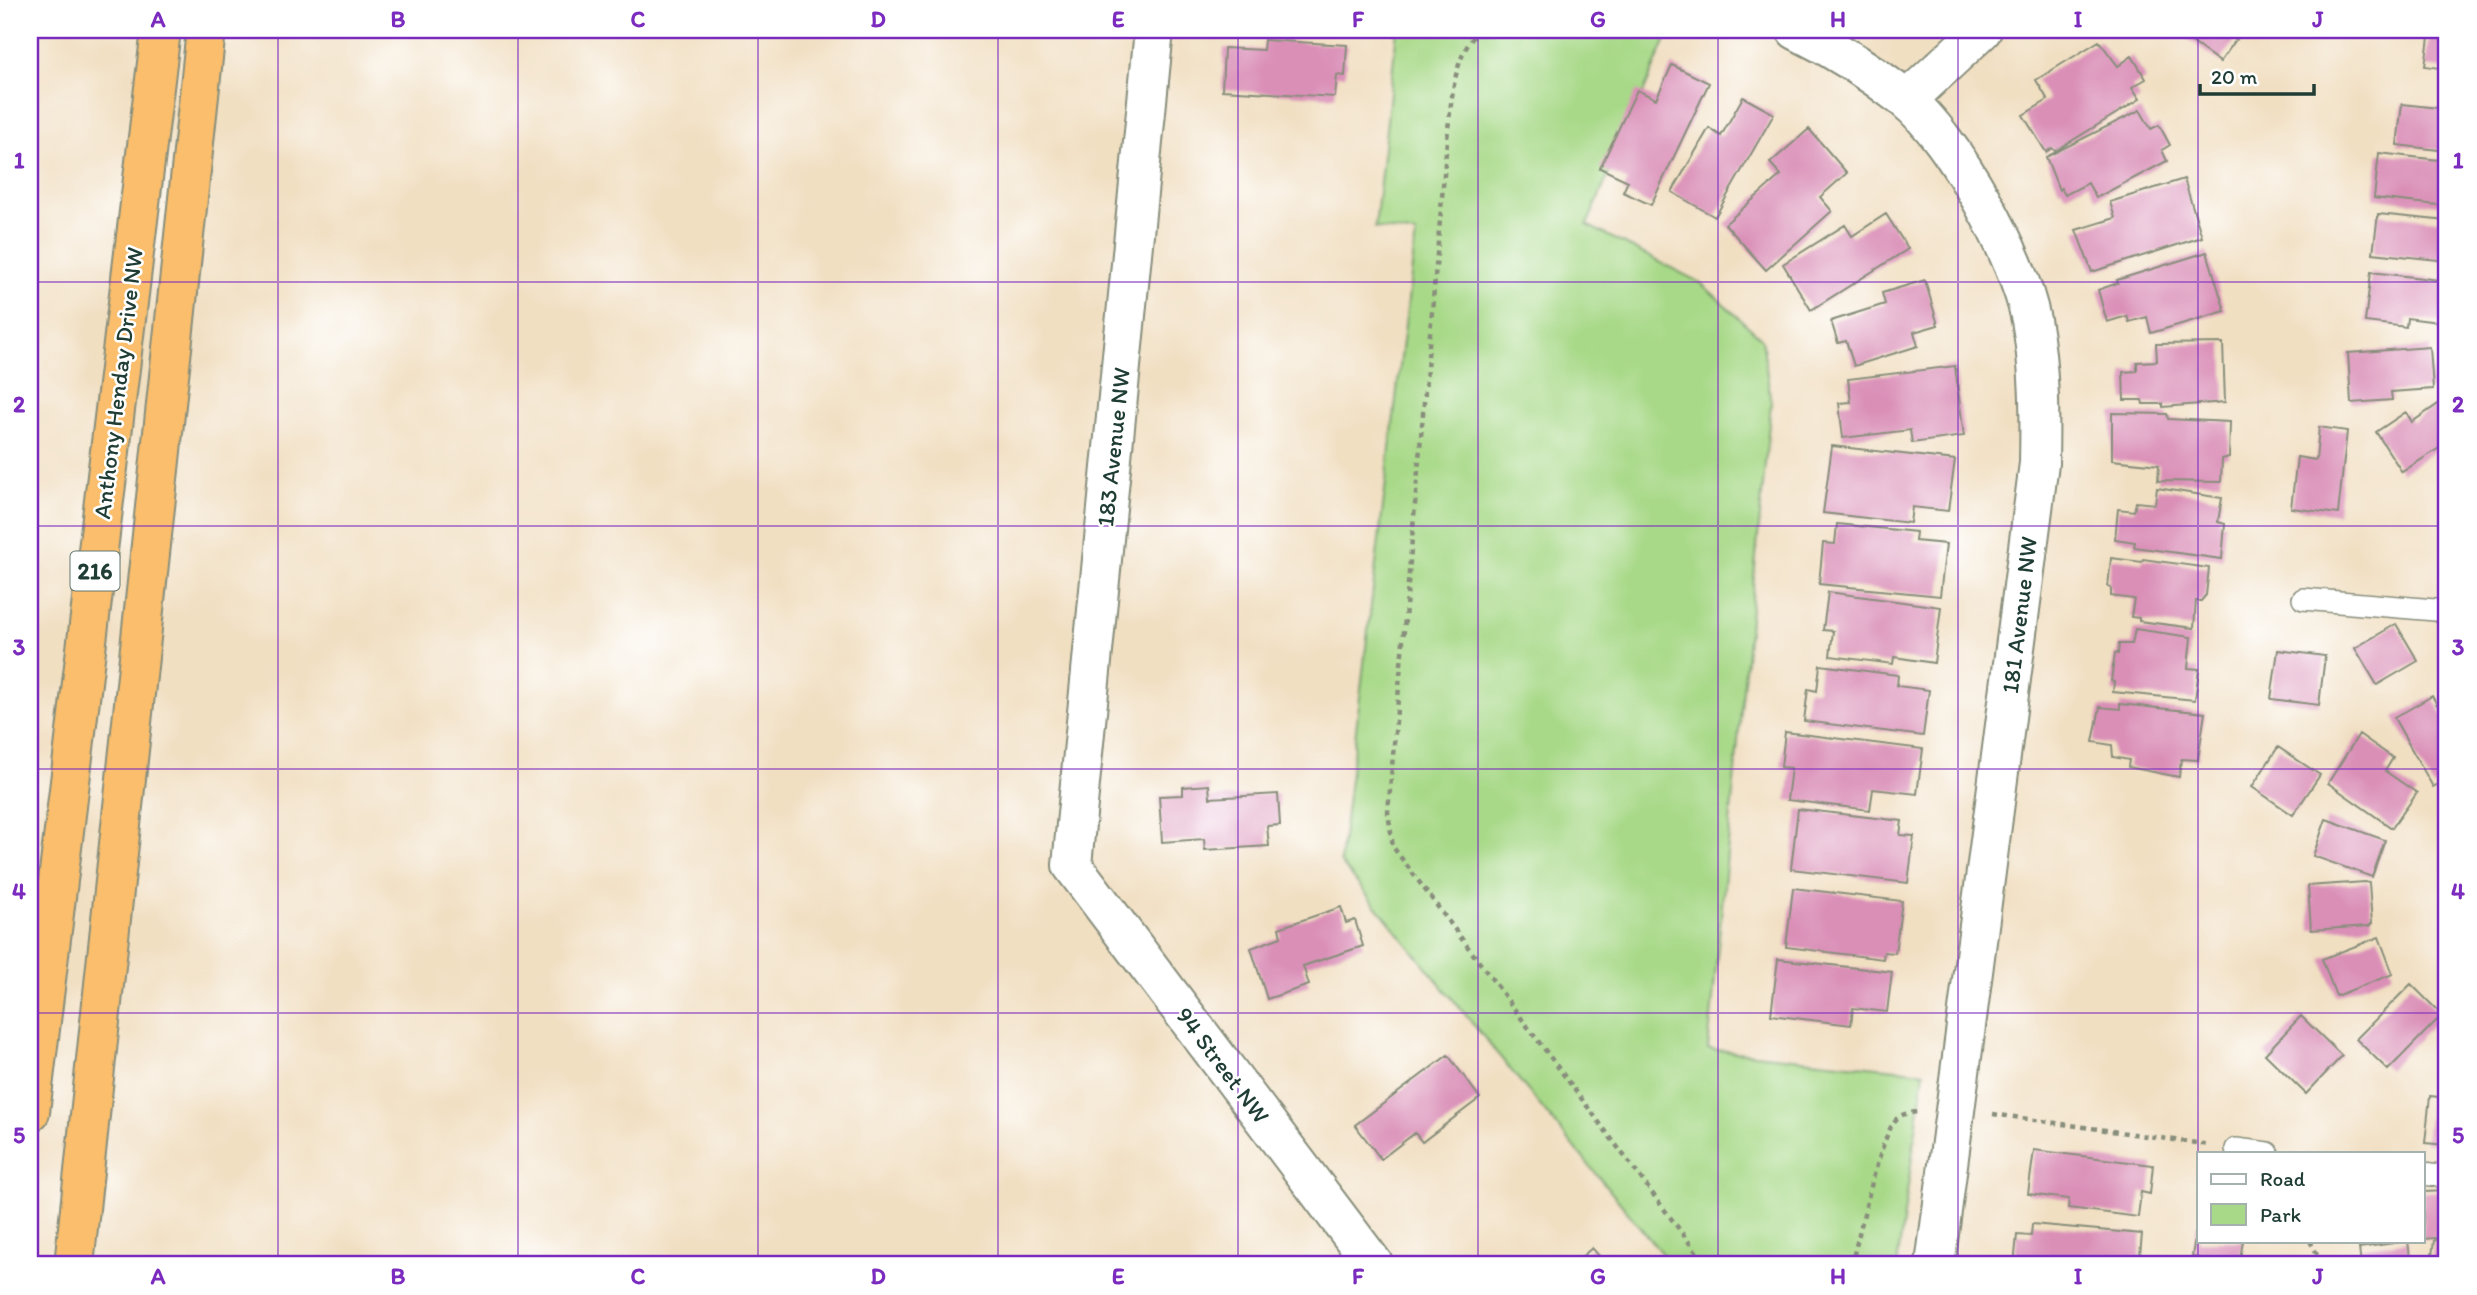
<svg xmlns="http://www.w3.org/2000/svg" width="2477" height="1295" viewBox="0 0 2477 1295" font-family="Itim,sans-serif">
  <rect width="100%" height="100%" fill="#fff"/>
  <filter id="ink" filterUnits="userSpaceOnUse"><feTurbulence type="fractalNoise" baseFrequency=".0143" numOctaves="2"/><feDisplacementMap in="SourceGraphic" scale="14" xChannelSelector="R" yChannelSelector="G"/><feConvolveMatrix kernelMatrix="1 2 1 2 8 2 1 2 1" color-interpolation-filters="sRGB"/></filter>
  <filter id="wash" filterUnits="userSpaceOnUse"><feTurbulence type="fractalNoise" baseFrequency=".00686" numOctaves="4" result="noise"/><feDisplacementMap in="SourceGraphic" scale="28" xChannelSelector="R" yChannelSelector="G"/><feGaussianBlur stdDeviation="1.57" result="paint"/><feColorMatrix in="noise" values="0 0 0 0 0 0 0 0 0 0 0 0 0 0 0 0 0 1.4 0 .05"/><feComposite in="paint" operator="in"/></filter>
  <g filter="url(#wash)">
    <rect width="100%" height="100%" fill="#f1dfc2"/>
    <path fill="#a8d988" stroke="#648b5e" stroke-width="2" d="M1397 30H1670L1587 225 1701 283 1762 339 1771 403 1708 1049 1924 1072 1897 1265H1671L1340 862 1416 234 1375 228Z"/>
    <g id="blocks">
      <path fill="#da8fb7" d="M2175 30H2241L2242 31 2220 62Z
        M2430 30H2447V69L2425 66Z
        M1264 40 1347 45 1345 76 1337 75 1335 97 1222 90 1224 48 1263 50Z
        M2099 41 2118 66 2132 56 2146 79 2132 87 2140 99 2055 151 2052 148 2046 152 2023 115 2048 100 2036 80Z
        M1672 65 1709 83 1651 205 1623 192 1628 181 1600 168 1637 90 1656 99Z
        M1743 97 1774 114 1715 217 1672 192 1709 128 1721 136Z
        M2402 104 2447 109V151L2397 145Z
        M2140 110 2151 129 2159 125 2170 145 2162 150 2167 161 2096 198 2088 183 2065 195 2061 188 2059 190 2046 157Z
        M1809 129 1847 173 1820 197 1832 211 1766 270 1725 224 1781 175 1770 163Z
        M2379 153 2447 161V206L2374 198Z
        M2184 179 2202 237 2092 272 2076 230 2115 218 2110 202Z
        M1886 214 1908 249 1811 310 1783 264 1845 225 1852 236Z
        M2378 214 2447 221V261L2373 253Z
        M2207 252 2225 311 2151 333 2147 317 2129 322 2127 316 2107 322 2098 290 2118 283 2117 280Z
        M2371 272 2447 281V323L2407 318 2406 327 2365 322Z
        M1925 280 1938 325 1914 332 1918 346 1854 366 1846 341 1838 343 1831 321 1885 304 1882 293Z
        M2223 343 2225 402 2163 407V404H2143L2142 400H2124L2123 372 2137 371V362L2157 361 2156 344Z
        M2430 347 2433 389 2391 392 2392 400 2351 403 2348 353Z
        M1955 366 1964 436 1912 443 1910 430 1843 438 1839 403 1851 402 1848 379Z
        M2447 398V443L2402 472 2376 432 2406 412 2412 422Z
        M2112 413 2167 414 2168 419 2230 422 2229 457 2222 459 2221 482 2158 481 2159 465 2112 460Z
        M2319 427 2347 431 2338 514 2291 508 2297 457 2316 460Z
        M1832 446 1955 460 1948 511 1912 507 1910 523 1823 513Z
        M2157 488 2222 498 2218 522 2225 524 2222 559 2134 547 2135 542 2115 539 2118 509 2134 511 2136 502 2155 504Z
        M1837 524 1916 532 1915 541 1946 544 1940 596 1819 584 1823 543 1835 544Z
        M2111 558 2142 562 2143 559 2209 568 2206 595 2201 601H2196L2194 628 2139 621V618L2131 617 2134 599 2111 596V588L2108 587Z
        M1828 592 1941 607 1934 663 1894 657 1893 664 1830 656 1833 631 1823 630Z
        M2396 624 2418 661 2377 685 2355 648Z
        M2135 629 2191 637 2188 668 2199 669 2195 700 2113 692 2114 682 2111 681 2115 653 2118 654 2119 644H2132Z
        M2278 650 2325 656 2319 705 2271 699Z
        M1820 665 1898 675 1897 686 1929 690 1923 736 1804 721 1808 689 1817 691Z
        M2432 696 2447 722V779L2433 787 2394 718Z
        M2120 704 2205 713 2198 760 2181 759 2179 777 2128 767 2129 760 2113 757 2112 745 2093 742 2100 707 2120 709Z
        M1785 732 1923 749 1917 794 1873 789 1870 810 1787 800 1791 768 1781 767Z
        M2359 734 2393 758 2385 771 2417 793 2392 828 2328 783Z
        M2278 747 2320 775 2293 815 2252 787Z
        M1209 785 1210 798 1278 794 1280 825 1267 826 1269 846 1205 850 1204 839 1162 842 1159 796 1183 795V787Z
        M1798 809 1902 821 1900 835 1914 836 1908 883 1791 869Z
        M2326 819 2385 840 2372 877 2313 856Z
        M2365 882 2369 883 2372 923 2369 926 2311 930 2308 886Z
        M1793 888 1902 901 1895 953 1884 952 1883 959 1786 947Z
        M1341 907 1346 923 1355 920 1363 946 1303 966 1309 985 1267 999 1251 948 1281 937 1279 928Z
        M2379 937 2393 974 2336 996 2322 959Z
        M1778 959 1892 972 1887 1012 1853 1008 1851 1025 1771 1015Z
        M2411 984 2442 1015 2388 1070 2356 1039Z
        M2301 1016 2342 1056 2306 1094 2265 1054Z
        M1448 1055 1480 1098 1422 1142 1415 1133 1381 1159 1355 1125Z
        M2430 1096 2447 1098V1145L2425 1143Z
        M2034 1150 2153 1165 2150 1194 2141 1192 2138 1217 2068 1208 2069 1199 2028 1194Z
        M2447 1191V1237L2423 1239V1192Z
        M2032 1224 2142 1234 2139 1265H2014L2017 1235 2031 1236Z
        M2197 1224 2199 1241H2243L2239 1265 2192 1257Z
        M2434 1240 2447 1242V1265H2431Z
        M2408 1241 2411 1265H2361L2359 1248Z
        M1592 1248 1607 1265H1572Z"/>
    </g>
  </g>
  <g filter="url(#ink)">
    <use href="#blocks" fill-opacity="0" stroke="#888e7b" stroke-width="2"/>
    <g fill="none" stroke-linecap="round" stroke-linejoin="round">
      <defs>
        <path id="service" d="M2303 599 2447 611
          M2236 1149 2268 1153
          M2423 1174 2447 1177"/>
        <path id="minor" d="M1154 30 1072 865 1374 1265
          M1796 30C1833 48 1872 73 1905 99 1954 138 2019 258 2031 320 2040 368 2040 415 2039 463L1935 1265
          M1907 100 1982 30"/>
        <path id="motorway" d="M30 1112 161 30
          M74 1265 206 30"/>
      </defs>
      <use href="#service" stroke="#888e7b" stroke-width="24"/>
      <use href="#minor" stroke="#888e7b" stroke-width="42"/>
      <use href="#motorway" stroke="#888e7b" stroke-width="42"/>
      <path stroke="#888e7b" stroke-width="4.5" stroke-dasharray="5 5" stroke-linecap="butt" d="M1481 30C1454 51 1452 98 1448 129L1388 812 1393 847 1706 1265
        M1993 1114 2210 1145
        M2310 1241 2323 1265
        M1851 1265C1860 1234 1878 1145 1894 1122 1900 1113 1909 1113 1918 1112"/>
      <use href="#service" stroke="#fff" stroke-width="21"/>
      <use href="#minor" stroke="#fff" stroke-width="38"/>
      <use href="#motorway" stroke="#fabe6d" stroke-width="38"/>
    </g>
  </g>
  <path fill="none" stroke="#7b2cbf" stroke-width="2" stroke-opacity="0.55" d="M278 30V1265M518 30V1265M758 30V1265M998 30V1265M1238 30V1265M1478 30V1265M1718 30V1265M1958 30V1265M2198 30V1265M30 282H2447M30 526H2447M30 769H2447M30 1013H2447"/>
  <g text-anchor="middle" dominant-baseline="central" stroke-width="5" stroke-linejoin="round" paint-order="stroke">
    <rect fill="#fff" stroke="#627771" stroke-width="2" x="70.5" y="551.5" width="49" height="39" rx="5"/>
    <g font-size="23" font-weight="bold" fill="#1f3d34">
      <text x="95" y="571">216</text>
    </g>
    <g font-size="24" fill="#1f3d34" stroke="#fff">
      <text transform="translate(118 383) rotate(-83)">Anthony Henday Drive NW</text>
      <text transform="translate(1113 447) rotate(-84)">183 Avenue NW</text>
      <text transform="translate(2019 615) rotate(-83)">181 Avenue NW</text>
      <text transform="translate(1223 1065) rotate(53)">94 Street NW</text>
    </g>
  </g>
  <rect width="2477" height="1295" fill="none" stroke="#fff" stroke-width="77"/>
  <rect x="2197" y="1152" width="228" height="91" fill="#ffffff" stroke="#a5b1ae" stroke-width="2"/>
  <rect x="2211" y="1174" width="35" height="10" fill="#ffffff" stroke="#a5b1ae" stroke-width="2"/>
  <text x="2260" y="1186" font-size="21" fill="#1f3d34">Road</text>
  <rect x="2211" y="1204" width="35" height="21" fill="#a8d988" stroke="#a5b1ae" stroke-width="2"/>
  <text x="2260" y="1222" font-size="21" fill="#1f3d34">Park</text>
  <path d="M2200 84v10h114v-10" fill="none" stroke="#1f3d34" stroke-width="3.5"/>
  <text x="2211" y="84" font-size="21" fill="#1f3d34" stroke="#ffffff" stroke-width="5" paint-order="stroke">20 m</text>
  <rect x="38" y="38" width="2400" height="1218" fill="none" stroke="#7b2cbf" stroke-width="2.5"/>
  <g font-size="23" text-anchor="middle" font-weight="bold" fill="#7b2cbf">
    <text x="158" y="27">A</text>
    <text x="398" y="27">B</text>
    <text x="638" y="27">C</text>
    <text x="878" y="27">D</text>
    <text x="1118" y="27">E</text>
    <text x="1358" y="27">F</text>
    <text x="1598" y="27">G</text>
    <text x="1838" y="27">H</text>
    <text x="2078" y="27">I</text>
    <text x="2318" y="27">J</text>
    <text x="19" y="168">1</text>
    <text x="2458" y="168">1</text>
    <text x="19" y="412">2</text>
    <text x="2458" y="412">2</text>
    <text x="19" y="655">3</text>
    <text x="2458" y="655">3</text>
    <text x="19" y="899">4</text>
    <text x="2458" y="899">4</text>
    <text x="19" y="1143">5</text>
    <text x="2458" y="1143">5</text>
    <text x="158" y="1284">A</text>
    <text x="398" y="1284">B</text>
    <text x="638" y="1284">C</text>
    <text x="878" y="1284">D</text>
    <text x="1118" y="1284">E</text>
    <text x="1358" y="1284">F</text>
    <text x="1598" y="1284">G</text>
    <text x="1838" y="1284">H</text>
    <text x="2078" y="1284">I</text>
    <text x="2318" y="1284">J</text>
  </g>
</svg>
